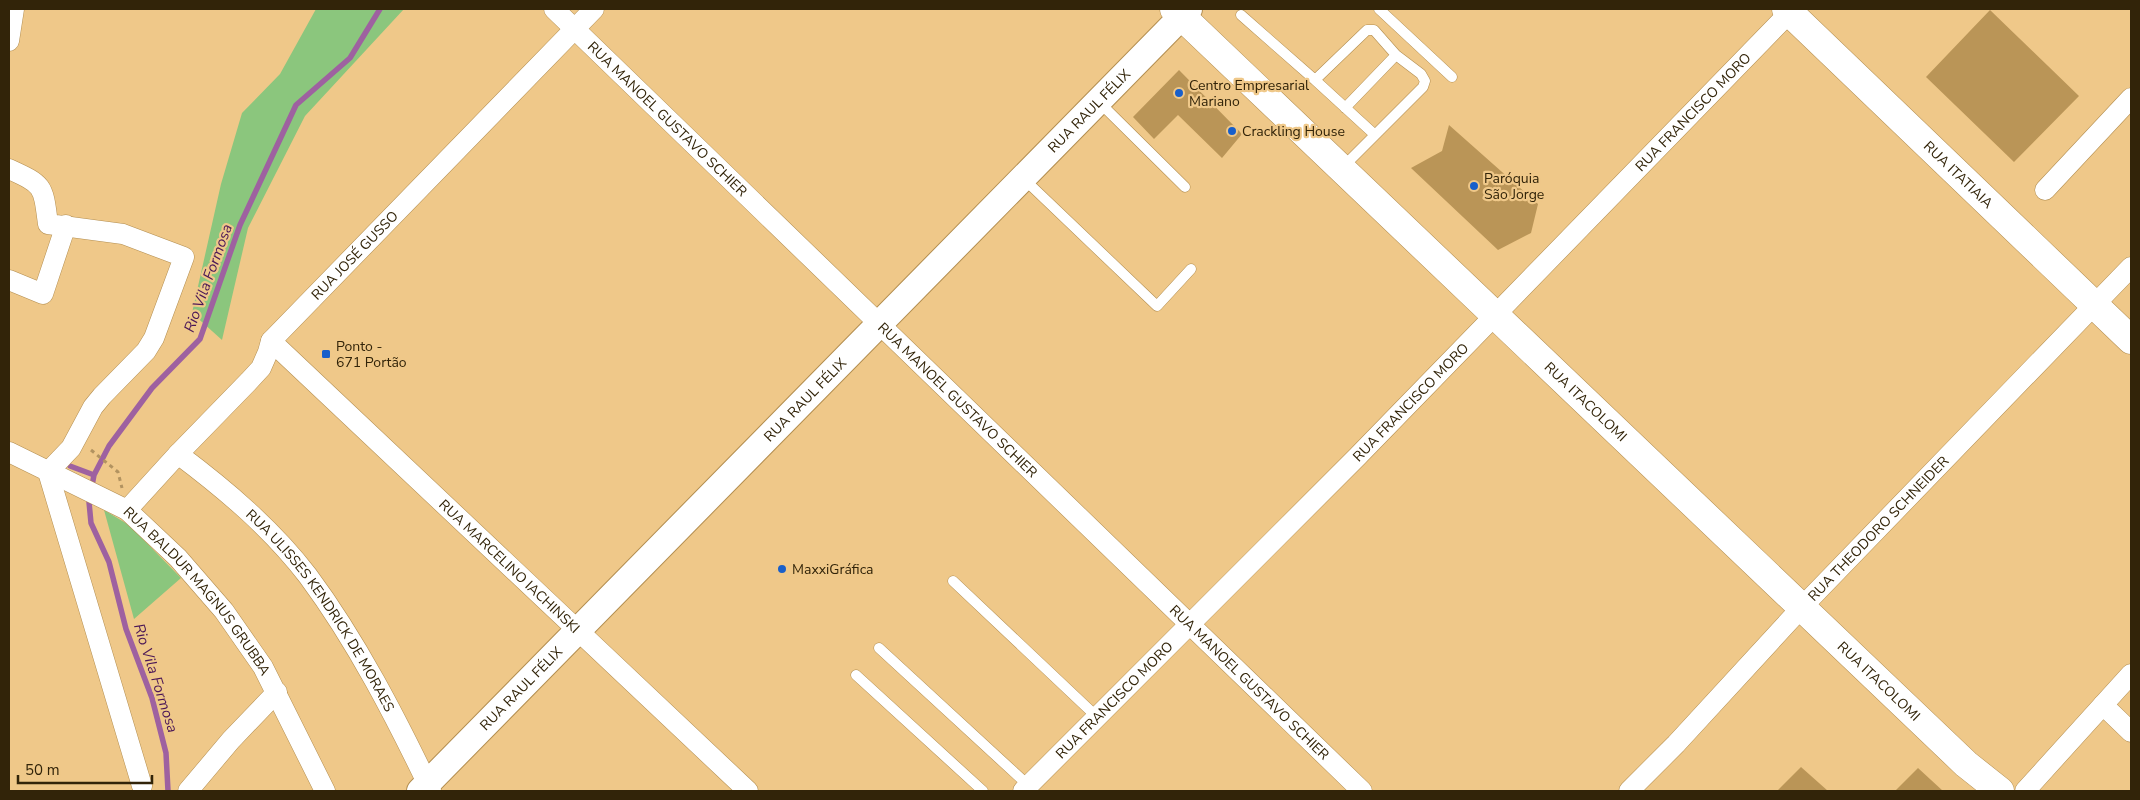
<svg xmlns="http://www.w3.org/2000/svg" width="2140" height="800" viewBox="0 0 2140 800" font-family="'Nunito Sans',sans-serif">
  <rect width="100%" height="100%" fill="#efc889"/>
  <path fill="#8bc67d" d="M316 9H404L305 116 248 228 222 340 192 313 221 184 242 113 280 74Z
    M104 510 129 525 181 578 134 619Z"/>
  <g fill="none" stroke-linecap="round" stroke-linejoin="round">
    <path stroke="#9e61a0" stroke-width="5.5" d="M70 466 94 475
      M168 791 166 753 152 698 126 629 109 562 91 523 89 502 94 475 109 446 152 388 200 339 240 225 296 105 350 58 380 9"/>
  </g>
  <path fill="#ba9557" d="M1990 10 2079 96 2014 162 1926 77Z
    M1179 70 1242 134 1222 158 1178 115 1154 139 1133 117Z
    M1449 125 1538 204 1531 233 1498 250 1411 168 1442 151Z
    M1801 767 1828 791H1777Z
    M1918 768 1943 791H1895Z"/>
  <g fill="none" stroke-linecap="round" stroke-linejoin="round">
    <defs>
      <path id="service" d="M1379 9 1452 77
        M1241 15 1315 80
        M1099 102 1185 187
        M1345 108 1396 55
        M1342 168 1423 87 1425 81 1421 74 1396 55 1374 30H1367L1315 80 1374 134
        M1024 179 1157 306 1191 269
        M953 581 1097 717
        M879 648 1029 786
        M856 675 983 791"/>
      <g id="minor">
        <path id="s1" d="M554 9 1362 791"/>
        <path d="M9 41 14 9"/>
        <path d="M9 169C44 185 43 185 48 224L123 234 184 257 154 338 146 351 102 396 93 407 71 448 48 472 142 786"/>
        <path d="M2045 190 2131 98"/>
        <path d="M9 280 43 294 66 225"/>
        <path id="s2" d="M271 341 748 791"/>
        <path id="s3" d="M9 452 127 510 178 558 224 611 263 667 325 791"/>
        <path id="s4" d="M178 454C226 490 272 529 308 576 357 642 396 718 431 791"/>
        <path id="s5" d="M127 510 178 454 249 381 261 368 268 352 271 341 594 9"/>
        <path d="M2103 705 2131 732"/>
        <path d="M188 791 231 740 277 692"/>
        <path id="s6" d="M1023 791 1357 457 1793 9"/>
        <path id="s7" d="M1629 791 1676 744 1802 607 2131 267"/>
        <path d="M2025 791 2131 674"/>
      </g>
      <g id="tertiary">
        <path id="s8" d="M420 791 1189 9"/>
      </g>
      <g id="secondary">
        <path id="s9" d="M1174 9 1966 764 2000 791"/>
        <path id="s10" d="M1786 9 2131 340"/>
      </g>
    </defs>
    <use href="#service" stroke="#b38e50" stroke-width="11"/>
    <use href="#minor" stroke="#b38e50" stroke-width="21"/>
    <use href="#tertiary" stroke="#b38e50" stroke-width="28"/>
    <use href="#secondary" stroke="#b38e50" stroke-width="29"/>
    <path stroke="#b29360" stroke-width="3" stroke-dasharray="4 4" stroke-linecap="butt" d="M91 450 118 472 122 488"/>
    <use href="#service" stroke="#fff" stroke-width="10"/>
    <use href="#minor" stroke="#fff" stroke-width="20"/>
    <use href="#tertiary" stroke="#fff" stroke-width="26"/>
    <use href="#secondary" stroke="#fff" stroke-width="28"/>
  </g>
  <g fill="#185fca" stroke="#efc889" stroke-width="2">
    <circle cx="1179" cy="93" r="5"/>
    <circle cx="1232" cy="131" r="5"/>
    <circle cx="1474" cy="186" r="5"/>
    <rect x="321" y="349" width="10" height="10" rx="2.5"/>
    <circle cx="782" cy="569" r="5"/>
  </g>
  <g text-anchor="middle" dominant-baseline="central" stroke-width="4.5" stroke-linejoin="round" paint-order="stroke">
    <g font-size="14" fill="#322409" stroke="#efc889" text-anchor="start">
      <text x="1189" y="85">Centro Empresarial<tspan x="1189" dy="16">Mariano</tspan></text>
      <text x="1242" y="131">Crackling House</text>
      <text x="1484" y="178">Paróquia<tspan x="1484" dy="16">São Jorge</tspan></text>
      <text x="336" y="346">Ponto -<tspan x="336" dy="16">671 Portão</tspan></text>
      <text x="792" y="569">MaxxiGráfica</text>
    </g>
    <g font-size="14" fill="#322409" stroke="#efc889">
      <text stroke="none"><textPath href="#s8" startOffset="954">RUA RAUL FÉLIX</textPath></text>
      <text stroke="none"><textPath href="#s6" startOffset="954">RUA FRANCISCO MORO</textPath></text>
      <text stroke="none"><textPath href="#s1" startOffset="158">RUA MANOEL GUSTAVO SCHIER</textPath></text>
      <text stroke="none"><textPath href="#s10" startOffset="239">RUA ITATIAIA</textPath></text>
      <text stroke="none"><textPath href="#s5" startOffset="344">RUA JOSÉ GUSSO</textPath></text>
      <text stroke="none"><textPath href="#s8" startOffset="549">RUA RAUL FÉLIX</textPath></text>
      <text stroke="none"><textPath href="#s1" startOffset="562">RUA MANOEL GUSTAVO SCHIER</textPath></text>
      <text stroke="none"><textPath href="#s9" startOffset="569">RUA ITACOLOMI</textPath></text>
      <text stroke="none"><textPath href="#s6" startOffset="549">RUA FRANCISCO MORO</textPath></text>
      <text stroke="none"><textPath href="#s7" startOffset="362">RUA THEODORO SCHNEIDER</textPath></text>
      <text stroke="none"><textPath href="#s2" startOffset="328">RUA MARCELINO IACHINSKI</textPath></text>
      <text stroke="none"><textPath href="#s3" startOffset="239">RUA BALDUR MAGNUS GRUBBA</textPath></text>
      <text stroke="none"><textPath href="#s4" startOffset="214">RUA ULISSES KENDRICK DE MORAES</textPath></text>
      <text stroke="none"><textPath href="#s9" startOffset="974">RUA ITACOLOMI</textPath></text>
      <text stroke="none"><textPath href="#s1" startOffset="968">RUA MANOEL GUSTAVO SCHIER</textPath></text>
      <text stroke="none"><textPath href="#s8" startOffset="144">RUA RAUL FÉLIX</textPath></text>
      <text stroke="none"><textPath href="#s6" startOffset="129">RUA FRANCISCO MORO</textPath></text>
    </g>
    <g font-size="15" font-style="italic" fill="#4a1656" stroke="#efc889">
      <text transform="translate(208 278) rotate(-70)">Rio Vila Formosa</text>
      <text transform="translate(156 678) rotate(72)">Rio Vila Formosa</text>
    </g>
  </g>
  <rect width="2140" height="800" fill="none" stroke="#322409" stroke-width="20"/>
  <path d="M18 775v8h134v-8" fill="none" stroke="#322409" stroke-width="2.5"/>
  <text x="25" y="775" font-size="15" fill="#322409" stroke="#efc889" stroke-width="4" paint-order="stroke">50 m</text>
</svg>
